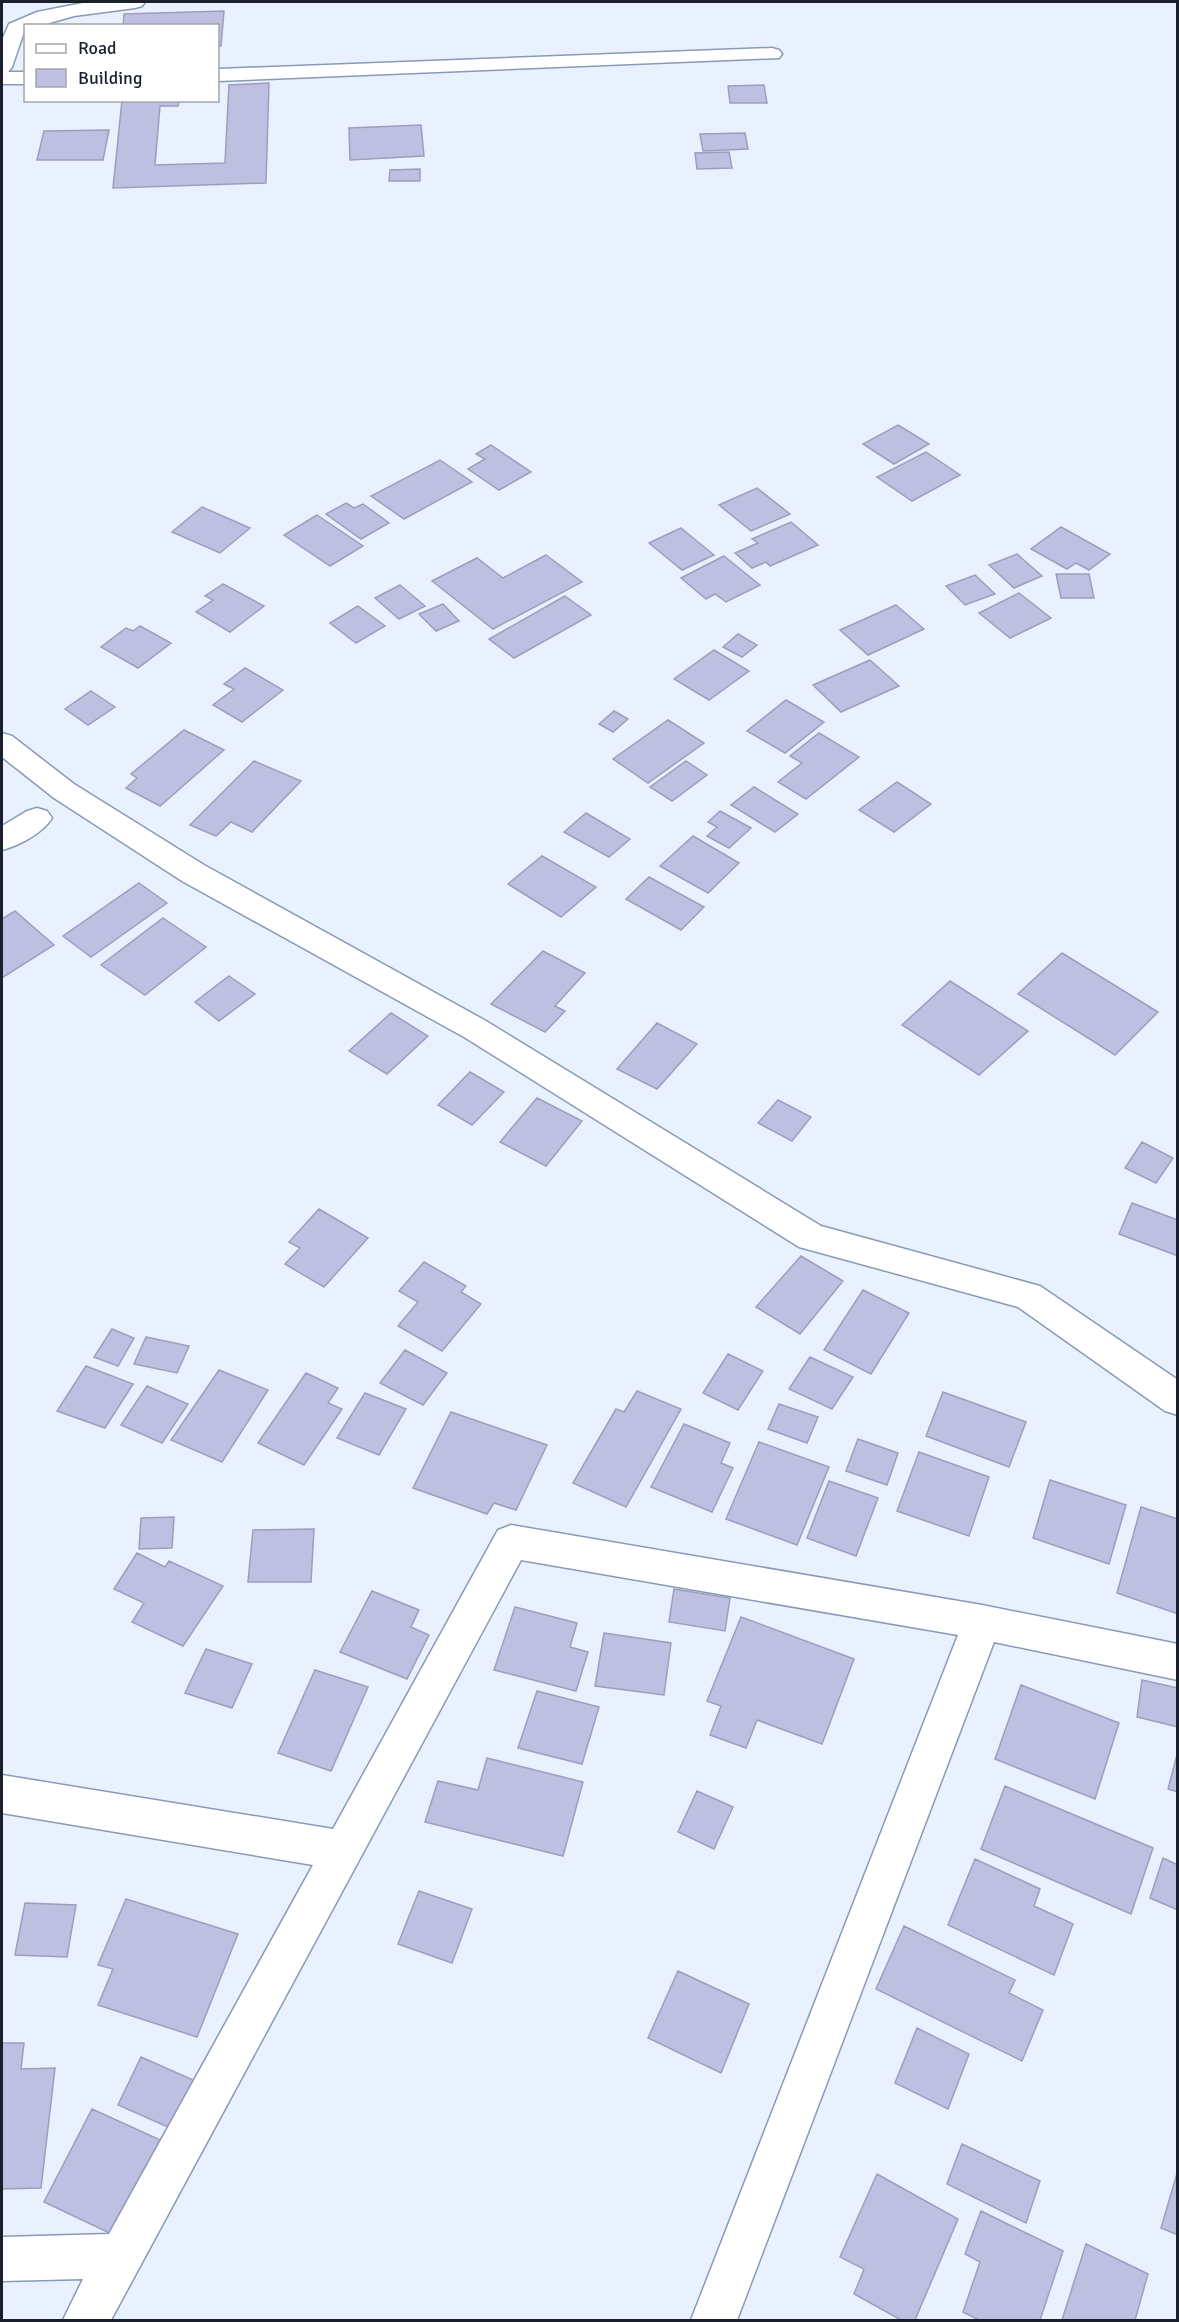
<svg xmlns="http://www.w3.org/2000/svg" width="1179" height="2322" viewBox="0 0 1179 2322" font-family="Signika,sans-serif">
  <rect width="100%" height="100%" fill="#e9f1fe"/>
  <path fill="#bfbfe1" stroke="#9d9dbe" stroke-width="1.5" d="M224 11 221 46 218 47V26H123L124 14Z
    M269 83 266 183 113 188 122 100H179L178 106H160L155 165 225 163 229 85Z
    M764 85 767 103H730L728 86Z
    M421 125 424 156 350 160 349 128Z
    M109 130 103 160H37L44 131Z
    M745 133 748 149 703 151 700 134Z
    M729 152 732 168 697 169 695 153Z
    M420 169V181H389L390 170Z
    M898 425 929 444 894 464 863 444Z
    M491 445 531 472 499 490 468 469 485 459 476 454Z
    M926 452 960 475 912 501 877 477Z
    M440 460 472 482 404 519 371 496Z
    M757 488 790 514 751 531 719 505Z
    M346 503 354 508 363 504 389 523 361 539 326 514Z
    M202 507 250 528 220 553 172 532Z
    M317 515 363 546 330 566 284 535Z
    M791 522 818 545 770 566 766 562 752 568 735 553 758 543 752 539Z
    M1061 527 1110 554 1089 570 1076 563 1067 569 1031 549Z
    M681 528 714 555 682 570 649 543Z
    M1017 554 1042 576 1014 588 989 565Z
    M546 555 582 582 493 629 432 581 477 558 503 578Z
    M724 556 760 585 726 602 715 594 706 599 681 578Z
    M1056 574H1089L1094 598H1061Z
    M975 575 995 594 965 605 946 586Z
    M223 584 264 606 230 632 196 612 213 600 205 596Z
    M400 585 425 606 399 619 375 598Z
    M1019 593 1051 618 1010 638 979 613Z
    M565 596 591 615 514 658 489 639Z
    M443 604 459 621 436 631 419 614Z
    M896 605 924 629 868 655 840 630Z
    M358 606 385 626 356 643 330 623Z
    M140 626 171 643 138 668 101 647 126 628 133 631Z
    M738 634 757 645 742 657 723 647Z
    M714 650 749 671 709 700 674 679Z
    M870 660 899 686 841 712 813 685Z
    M245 668 283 690 242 722 213 705 234 689 224 684Z
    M91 691 115 707 88 725 65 709Z
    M786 700 824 722 785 753 747 731Z
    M614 711 628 719 613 732 599 724Z
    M668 720 704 743 648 783 613 759Z
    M184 730 224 750 160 806 126 788 137 778 131 774Z
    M819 733 859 757 806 799 778 782 802 763 790 756Z
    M254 761 301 781 252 832 231 822 216 836 190 825Z
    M686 761 707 775 672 801 650 787Z
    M897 782 931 804 894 832 859 810Z
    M754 787 798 814 775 832 731 805Z
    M720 811 751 828 729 848 707 836 717 827 708 822Z
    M586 813 630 839 609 857 564 832Z
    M693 836 739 863 708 893 660 866Z
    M542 856 596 887 561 917 508 884Z
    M649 877 704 907 681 930 626 899Z
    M139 883 167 903 91 957 63 936Z
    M15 911 54 945 2 978V919Z
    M163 918 206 947 145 995 101 965Z
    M543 951 585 973 555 1006 565 1011 545 1032 491 1004Z
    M1062 953 1158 1012 1115 1055 1018 994Z
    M229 976 255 994 219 1021 195 1002Z
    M950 981 1028 1031 979 1075 902 1025Z
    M391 1013 428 1036 387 1074 349 1051Z
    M657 1023 697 1044 657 1089 617 1069Z
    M470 1072 504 1092 472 1125 438 1105Z
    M537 1098 582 1121 546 1166 500 1142Z
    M778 1100 811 1117 792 1141 758 1123Z
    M1142 1142 1173 1158 1156 1183 1125 1168Z
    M1132 1203 1178 1220V1256L1119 1234Z
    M319 1209 368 1238 324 1287 285 1264 300 1248 289 1242Z
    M801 1256 843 1281 800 1334 756 1307Z
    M424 1262 466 1286 461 1292 481 1304 442 1351 398 1326 418 1302 399 1291Z
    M863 1290 909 1313 871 1374 824 1350Z
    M112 1329 134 1338 118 1366 94 1357Z
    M146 1337 189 1346 177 1373 134 1364Z
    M405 1350 447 1373 423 1405 380 1383Z
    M728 1354 763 1371 738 1410 703 1393Z
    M810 1357 853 1377 832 1409 789 1389Z
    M86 1366 133 1384 105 1428 57 1411Z
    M219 1370 268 1390 222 1462 171 1440Z
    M306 1373 338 1388 328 1403 342 1409 304 1465 258 1443Z
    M147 1386 188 1404 162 1443 121 1425Z
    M637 1391 681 1409 626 1507 573 1483 616 1409 624 1412Z
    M943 1392 1026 1422 1009 1467 926 1436Z
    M365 1393 406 1409 379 1455 337 1438Z
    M779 1404 818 1417 807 1443 768 1429Z
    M451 1412 547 1445 516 1510 494 1503 487 1514 413 1488Z
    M684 1424 730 1443 721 1463 733 1468 712 1512 651 1487Z
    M858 1439 898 1453 887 1485 846 1471Z
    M759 1442 829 1467 797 1545 726 1519Z
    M919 1452 989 1477 969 1536 897 1511Z
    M1050 1480 1126 1505 1109 1564 1033 1538Z
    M829 1481 878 1498 856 1556 807 1538Z
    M1141 1507 1178 1519V1614L1117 1593Z
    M174 1517 172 1548 139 1549 141 1518Z
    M314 1529 311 1582H248L253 1530Z
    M137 1553 165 1567 169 1561 223 1586 183 1646 132 1622 144 1603 114 1589Z
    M674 1589 730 1598 725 1631 669 1622Z
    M372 1591 419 1610 411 1627 429 1635 407 1679 340 1652Z
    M515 1607 577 1623 570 1647 588 1652 576 1691 494 1670Z
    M741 1617 854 1659 822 1744 757 1720 746 1748 710 1735 721 1706 707 1701Z
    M604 1633 671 1643 664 1695 595 1686Z
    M206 1649 252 1664 232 1708 185 1693Z
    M315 1670 368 1687 331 1771 278 1753Z
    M1142 1680 1178 1688V1727L1137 1717Z
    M1021 1685 1119 1723 1095 1799 995 1759Z
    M537 1691 599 1707 582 1764 518 1748Z
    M1178 1751V1792L1168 1789Z
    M487 1758 583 1782 563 1856 425 1822 438 1781 478 1790Z
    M1005 1786 1153 1848 1131 1914 981 1849Z
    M697 1791 733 1807 714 1849 678 1832Z
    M1163 1858 1178 1865V1910L1150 1898Z
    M975 1859 1040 1889 1034 1906 1073 1924 1054 1975 948 1925Z
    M419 1891 472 1909 452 1963 398 1944Z
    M126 1899 238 1934 197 2037 98 2005 113 1969 98 1965Z
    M25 1903 76 1905 67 1957 15 1955Z
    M904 1926 1015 1980 1009 1993 1043 2010 1022 2061 876 1989Z
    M678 1971 749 2004 721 2073 648 2038Z
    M917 2028 969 2054 948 2109 895 2083Z
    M2 2043H24L21 2069 55 2068 41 2188 2 2189Z
    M141 2057 200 2083 177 2131 118 2105Z
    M92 2109 167 2143 120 2238 44 2202Z
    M962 2144 1040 2181 1026 2223 947 2184Z
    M1178 2170V2235L1161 2228Z
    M877 2174 958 2219 915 2320H901L854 2294 864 2269 840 2257Z
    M981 2211 1063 2251 1040 2320H979L963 2312 980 2262 965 2254Z
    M1086 2244 1148 2274 1135 2320H1062Z"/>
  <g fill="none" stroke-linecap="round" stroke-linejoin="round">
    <defs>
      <path id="minor" d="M88 2H145L142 6 135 8 74 16 39 26H26L12 67 8 72H26V84H2V40L9 24 37 12Z
        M772 48 779 50 782 54 779 58 218 81V69Z
        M2 733 12 736 74 784 204 865 486 1021 821 1226 1040 1286 1178 1380V1415L1165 1411 1018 1307 799 1247 464 1037 182 881 54 798 2 757Z
        M37 808 47 811 52 818C43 833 18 846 2 850V826L27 811Z
        M511 1525 982 1605 1178 1644V1680L994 1642 737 2320H691L958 1635 521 1560 111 2320H63L83 2279 2 2281V2237L109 2234 313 1865 2 1813V1775L333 1829 498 1530Z"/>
    </defs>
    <use href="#minor" stroke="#889ab7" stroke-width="3"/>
    <use href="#minor" fill="#fff" fill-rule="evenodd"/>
  </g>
  <rect width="1179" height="2322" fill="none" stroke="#19202b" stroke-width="6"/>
  <rect x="24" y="24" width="195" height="78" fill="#ffffff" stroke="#a3a6aa" stroke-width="1.5"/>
  <rect x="36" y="44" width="30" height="9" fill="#ffffff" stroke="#a3a6aa" stroke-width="1.5"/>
  <text x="78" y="54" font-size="18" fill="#19202b">Road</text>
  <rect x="36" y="69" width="30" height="18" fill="#bfbfe1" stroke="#a3a6aa" stroke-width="1.5"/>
  <text x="78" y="84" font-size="18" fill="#19202b">Building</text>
</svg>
